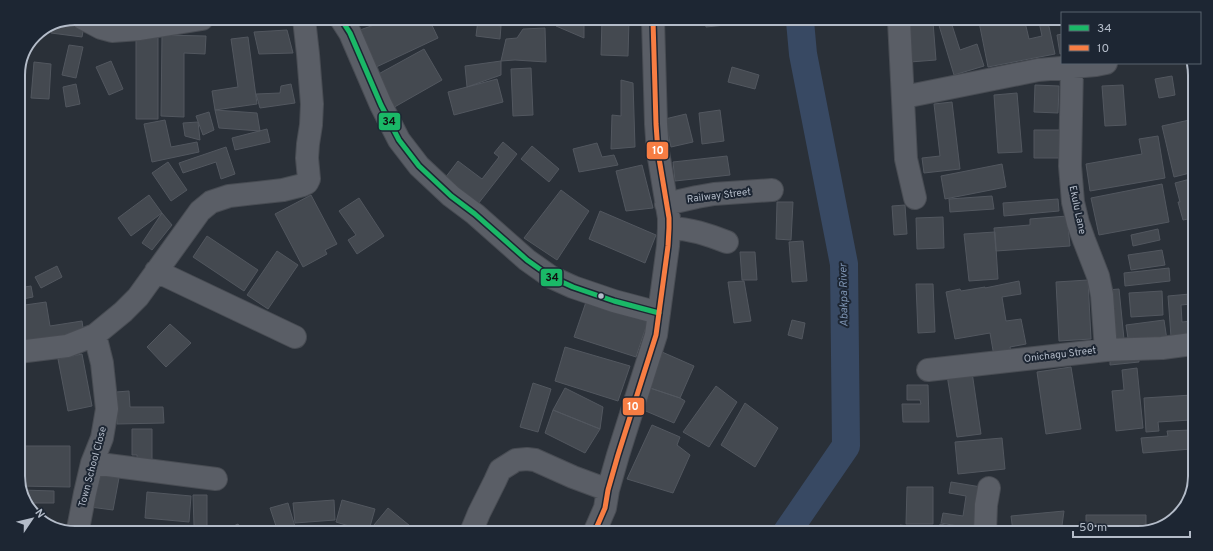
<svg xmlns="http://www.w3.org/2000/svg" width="1213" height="551" viewBox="0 0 1213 551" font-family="Overpass,sans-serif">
  <rect width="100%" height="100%" fill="#2a3038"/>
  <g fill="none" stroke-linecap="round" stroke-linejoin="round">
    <path stroke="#384963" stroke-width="28" d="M787 532 846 446 844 264 803 54 800 21"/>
  </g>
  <path fill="#444950" stroke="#52575f" d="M75 18 85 20 82 37 51 33 53 27Z
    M391 19H429L438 38 372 69 357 31Z
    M478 20H490L489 24 501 26 500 39 476 36Z
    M501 20H520V25H501Z
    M558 20H584V38L556 26Z
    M602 20H629L628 56 601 55Z
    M705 21H756V22L706 27Z
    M907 22H933L936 60 910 62Z
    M938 22H951L960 50 977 44 984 66 954 75Z
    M979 22H1025L1029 39 1042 36 1039 22H1048L1055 54 988 67Z
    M545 28 546 62 515 60 501 61 506 39 517 38 523 29Z
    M287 30 293 53 259 54 254 32Z
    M1062 34V53L1060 54 1057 35Z
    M162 35 206 36 205 54 184 53V117L161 116Z
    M136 37H158V119H136Z
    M248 37 257 104 215 110 212 91 238 87 231 39Z
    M69 45 83 47 76 78 62 75Z
    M424 49 442 80 391 109 373 77Z
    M111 61 123 89 109 95 96 67Z
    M501 61V75L467 87 465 66Z
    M34 62 51 64 49 99 31 98Z
    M732 67 759 75 755 89 728 82Z
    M531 68 533 115 513 116 511 69Z
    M1172 76 1175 95 1159 98 1155 79Z
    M497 79 503 102 454 115 448 92Z
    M621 80 633 83 635 147 611 149 612 115 621 116Z
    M76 84 80 104 66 107 63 87Z
    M291 84 295 103 260 108 256 94 280 93 281 86Z
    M1035 85 1059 86 1058 113 1034 112Z
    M1123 85 1126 125 1105 126 1102 86Z
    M1017 93 1022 152 998 153 994 95Z
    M952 102 960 169 924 173 922 158 940 156 934 104Z
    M215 110 257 113 260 131 219 128Z
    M720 110 724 141 702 144 699 113Z
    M209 112 214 130 203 135 196 116Z
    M686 114 693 142 671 147 665 119Z
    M1194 119V172L1174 177 1162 126Z
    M165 120 171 147 197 142 199 152 152 162 144 124Z
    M198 122 200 140 185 136 183 123Z
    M267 129 270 142 235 150 232 138Z
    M1034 130H1065V158H1034Z
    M1158 136 1165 178 1090 191 1086 164 1142 154 1139 139Z
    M503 142 517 154 478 204 445 178 458 161 482 179 499 157 494 153Z
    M597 143 602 157 614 155 618 165 579 172 573 149Z
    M532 146 559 169 549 182 521 159Z
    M226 147 235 174 221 179 216 162 183 173 179 163Z
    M727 156 730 175 675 181 673 162Z
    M168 162 187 190 171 201 152 173Z
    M1002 164 1006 187 945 199 941 176Z
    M642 165 653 208 626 211 616 171Z
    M1194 178 1193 218 1183 220 1178 202H1180L1175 183Z
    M1162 184 1169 222 1099 235 1091 198Z
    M561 190 589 211 557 260 524 238Z
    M149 195 162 213 131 236 118 218Z
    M311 195 337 244 325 250 327 254 303 267 275 214Z
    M992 196 994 209 950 212 949 199Z
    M359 198 384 236 357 254 348 240 356 235 339 211Z
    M1058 199 1059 211 1004 216 1003 203Z
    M777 202H793L791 240 776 239Z
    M905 205 907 234 894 235 892 206Z
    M600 211 656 235 645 263 589 239Z
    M162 213 172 225 152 250 142 243Z
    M1067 216 1070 246 996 251 994 228 1030 225V219Z
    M943 217 944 248 917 249 916 218Z
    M1158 229 1160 240 1133 246 1131 235Z
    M995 232 998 279 969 281 964 234Z
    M207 236 258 270 244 291 193 257Z
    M803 241 807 281 792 282 789 242Z
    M1162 250 1165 265 1131 270 1128 255Z
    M277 251 298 265 268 309 247 295Z
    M740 252H755L757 280H742Z
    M57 266 62 277 41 288 35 277Z
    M1169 268 1170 281 1125 286 1124 273Z
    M1088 280 1091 339 1059 341 1056 282Z
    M744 281 751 321 734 323 728 282Z
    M1019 281 1021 294 1002 297 1006 321 1021 319 1026 344 1010 347 1012 359 995 362 990 333 955 339 946 292 960 289 961 291 985 287V288Z
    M916 284H933L935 332 918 333Z
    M31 286 33 297 18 300V288Z
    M1119 289 1124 339 1112 340 1107 290Z
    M1162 291 1163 315 1131 317 1129 293Z
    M1190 294 1191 304 1181 305 1182 322 1192 321V335L1171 337 1168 296Z
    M46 302 50 326 82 321 84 335 18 345V306Z
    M586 302 648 321 636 357 574 337Z
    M792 320 805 323 802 339 788 335Z
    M1164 320 1167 340 1129 345 1126 325Z
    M170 324 191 343 166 367 147 347Z
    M565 347 630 366 618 401 555 381Z
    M1138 351 1139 362 1110 365V354Z
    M662 352 694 366 680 398 647 387Z
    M82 354 92 406 68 411 58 359Z
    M1071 367 1081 429 1046 434 1037 372Z
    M1137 368 1143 428 1116 431 1112 391 1124 390 1122 370Z
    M972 372 981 434 957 437 947 375Z
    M533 383 551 389 538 432 520 427Z
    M907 385H928L929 422H903L902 404H921L920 400H907Z
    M716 386 737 402 709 447 683 432Z
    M647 387 680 398 685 401 674 423 641 409Z
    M565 388 603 407 600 429 553 410Z
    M129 391 130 407H163L164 423 117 424 116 392Z
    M1192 395 1191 420 1158 422 1159 431 1146 432 1144 398Z
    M745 403 778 428 755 467 721 445Z
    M553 410 600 429 585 453 545 433Z
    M652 425 680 437 677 445 690 455 673 493 627 479Z
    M132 429H152V460H137V455H132Z
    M1191 430V449L1143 453 1141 438 1168 436 1167 431Z
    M1002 438 1005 469 958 474 955 442Z
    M19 446H70V487L20 486 19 481Z
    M96 474 119 478 113 510 90 507Z
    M951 482 987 488 980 530 941 523 943 513 963 516 966 496 949 493Z
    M907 487H933V524H906Z
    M22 490 54 491V503H26Z
    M147 492 191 496 189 522 145 518Z
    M193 495H207V526H194Z
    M334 500 335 520 295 523 293 503Z
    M342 500 375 509 369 530H362L336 522Z
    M288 503 296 530 277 529 270 508Z
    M388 508 415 530H381L374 525Z
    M1064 511 1061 533 1013 532 1011 516Z
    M1086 515H1146V531L1138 533H1086Z
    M238 524 241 529H227Z
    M940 524 978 532H939Z
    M900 525 937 530V532H899Z"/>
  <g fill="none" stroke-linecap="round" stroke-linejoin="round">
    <defs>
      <path id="minor" d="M82 18 101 28 112 31 140 29 202 19
        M341 19 350 33 381 105 399 140 419 166 451 196 475 214 527 260 551 277 573 287 614 301 659 313
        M899 21 906 159 915 198
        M1072 67 1070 166 1073 202 1078 223 1084 240 1098 276 1102 295 1106 350
        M904 97 1038 70 1096 65 1106 63
        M666 204 697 197 714 194 772 190
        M669 228C692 229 706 234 727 242
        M156 271 295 337
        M18 352 67 346 95 335 123 312 138 297 200 211 211 202 229 196 283 190 303 185 307 183 309 179 307 158 308 144 311 125 312 104 308 54 304 19
        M928 370 1106 350 1162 348 1192 344
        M92 463 216 479
        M78 529 85 493 92 463 102 438 107 409 102 363 95 335
        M472 530 479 513 495 481 500 470 516 460 527 459 535 460 573 477 608 490
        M595 531 605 508 608 490 618 455 656 335 668 246 669 228V218L658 152 656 124 653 20
        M985 532 986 505 989 488"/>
    </defs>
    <use href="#minor" stroke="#484c53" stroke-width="24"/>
    <use href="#minor" stroke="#5a5e66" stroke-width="22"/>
    <defs>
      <path id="bus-1" d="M341 19 350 33 381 105 399 140 419 166 451 196 475 214 527 260 551 277 573 287 614 301 659 313"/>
      <path id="bus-2" d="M595 531 605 508 608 490 618 455 656 335 668 246 669 228V218L658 152 656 124 653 20"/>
    </defs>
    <use href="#bus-1" stroke="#1d2633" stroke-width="8"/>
    <use href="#bus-2" stroke="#1d2633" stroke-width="8"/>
    <use href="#bus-1" stroke="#1ab867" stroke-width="5"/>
    <use href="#bus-2" stroke="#f77d43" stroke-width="5"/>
  </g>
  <circle fill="#b4bcc9" stroke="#1d2633" stroke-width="1.5" cx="601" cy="296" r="3.5"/>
  <g text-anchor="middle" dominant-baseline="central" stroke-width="4" stroke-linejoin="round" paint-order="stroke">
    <g font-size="10" fill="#b4bcc9" stroke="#1d2633">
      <text transform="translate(719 196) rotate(-7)">Railway Street</text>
      <text transform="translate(1077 210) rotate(78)">Ekulu Lane</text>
      <text transform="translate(1060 355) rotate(-7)">Onichagu Street</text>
      <text transform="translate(93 467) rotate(-75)">Town School Close</text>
    </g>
    <g font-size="11" font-style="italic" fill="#7c92b1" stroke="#1d2633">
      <text transform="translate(844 295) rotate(-91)">Abakpa River</text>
    </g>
  </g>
  <path d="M0 0H1213V551H0ZM75 25H1138A50 50 0 0 1 1188 75V476A50 50 0 0 1 1138 526H75A50 50 0 0 1 25 476V75A50 50 0 0 1 75 25Z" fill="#1d2633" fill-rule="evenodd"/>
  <path fill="none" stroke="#b4bcc9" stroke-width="2" d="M75 25H1138A50 50 0 0 1 1188 75V476A50 50 0 0 1 1138 526H75A50 50 0 0 1 25 476V75A50 50 0 0 1 75 25Z"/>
  <g stroke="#1d2633" stroke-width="1.5">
    <rect x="378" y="112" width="23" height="19" rx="4" fill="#1ab867"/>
    <rect x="646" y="141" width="23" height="19" rx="4" fill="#f77d43"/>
    <rect x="540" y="268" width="23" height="19" rx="4" fill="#1ab867"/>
    <rect x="622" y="397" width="23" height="19" rx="4" fill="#f77d43"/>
  </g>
  <g font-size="11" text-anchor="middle" font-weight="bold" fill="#fff">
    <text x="658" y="154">10</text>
    <text x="633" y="410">10</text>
  </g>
  <g font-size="11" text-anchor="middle" font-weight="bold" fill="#111">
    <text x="389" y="125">34</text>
    <text x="552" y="281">34</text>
  </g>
  <rect x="1061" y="12" width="140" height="52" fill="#1d2633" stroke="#59626f"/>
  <rect x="1069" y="25" width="20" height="6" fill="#1ab867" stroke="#59626f"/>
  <text x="1097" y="32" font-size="12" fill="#b4bcc9">34</text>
  <rect x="1069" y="45" width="20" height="6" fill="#f77d43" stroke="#59626f"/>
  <text x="1097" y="52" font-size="12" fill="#b4bcc9">10</text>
  <g transform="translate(32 519) rotate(55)" stroke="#1d2633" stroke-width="3" paint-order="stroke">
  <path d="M0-3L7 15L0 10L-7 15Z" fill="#b4bcc9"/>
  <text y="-6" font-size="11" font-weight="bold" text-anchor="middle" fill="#b4bcc9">N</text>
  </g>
  <path d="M1073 531v6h117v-6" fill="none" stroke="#b4bcc9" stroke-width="2"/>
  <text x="1079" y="531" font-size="12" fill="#b4bcc9" stroke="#1d2633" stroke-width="3" paint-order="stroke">50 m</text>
</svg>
